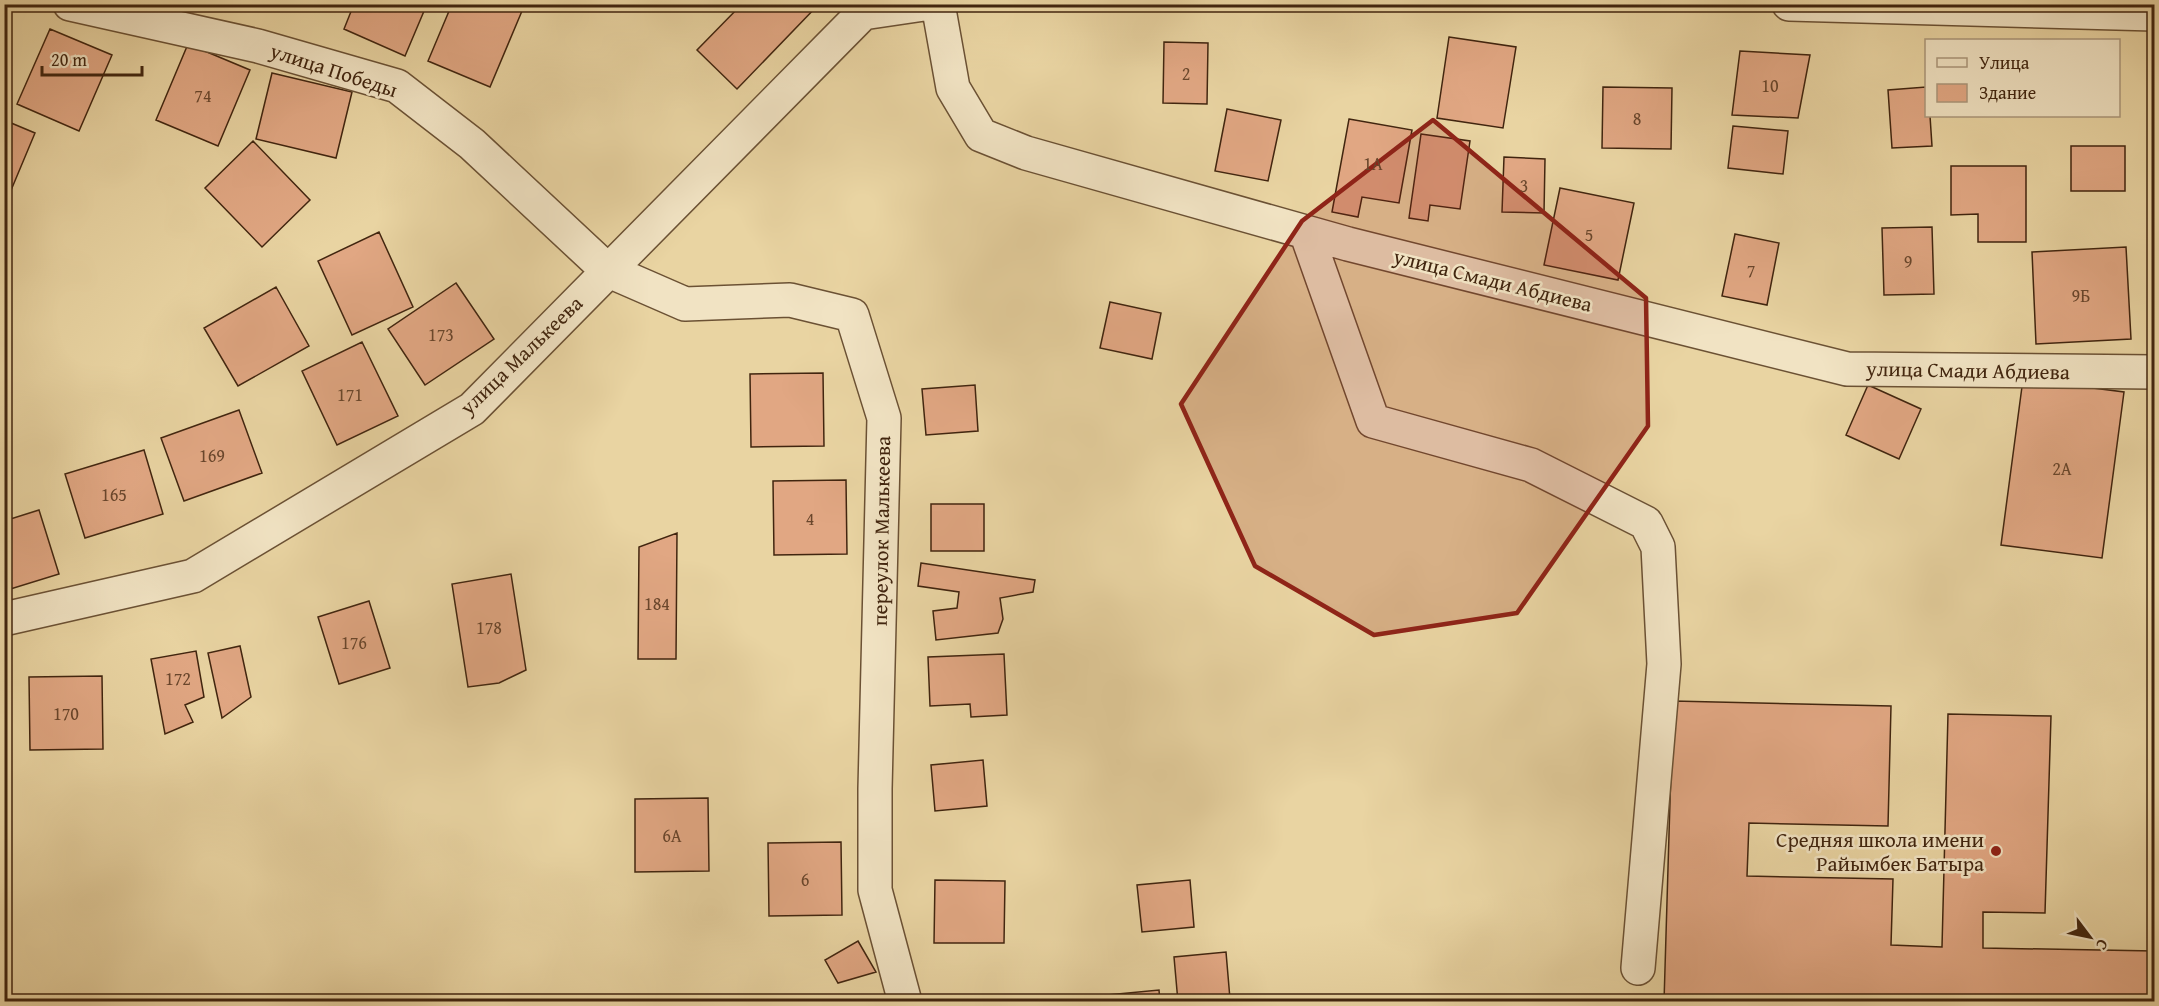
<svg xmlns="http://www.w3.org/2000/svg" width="2159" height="1006" viewBox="0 0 2159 1006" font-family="'Gentium Book Plus',serif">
  <rect width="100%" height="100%" fill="#e9d4a2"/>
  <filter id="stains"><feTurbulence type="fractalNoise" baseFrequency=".00333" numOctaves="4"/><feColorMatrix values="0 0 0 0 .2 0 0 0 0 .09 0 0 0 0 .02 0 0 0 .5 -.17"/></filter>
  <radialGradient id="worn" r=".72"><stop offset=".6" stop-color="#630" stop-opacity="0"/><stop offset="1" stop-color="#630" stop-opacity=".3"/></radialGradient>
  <path fill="#e1a783" stroke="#41250f" stroke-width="1.5" d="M354 4H427L405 56 344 29Z
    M452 4H506L522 11 490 87 428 61Z
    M742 4H819L737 89 697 50Z
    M50 29 112 55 79 131 17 104Z
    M1449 37 1516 47 1503 128 1437 118Z
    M1164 42 1208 43 1207 104 1163 103Z
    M188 44 250 70 218 146 156 120Z
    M1740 51 1810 55 1798 118 1732 115Z
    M272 73 352 92 336 158 256 139Z
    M1603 87 1672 88 1671 149 1602 148Z
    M1926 87V116H1930L1932 146 1892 148 1888 90Z
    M1227 109 1281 120 1268 181 1215 171Z
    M1349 119 1412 130 1399 203 1362 197 1358 217 1332 212Z
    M4 120 35 133 4 207Z
    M1733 126 1788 131 1783 174 1728 168Z
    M1421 134 1470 141 1460 209 1430 205 1428 221 1409 218Z
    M253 141 310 200 262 247 205 188Z
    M2071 146H2125V191H2071Z
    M1504 157 1545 159 1544 213 1502 212Z
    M1951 166H2026V242H1978V214L1951 215Z
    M1560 188 1634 203 1618 280 1544 265Z
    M1932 227 1934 294 1884 295 1882 228Z
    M379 232 413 307 352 335 318 261Z
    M1735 234 1779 243 1767 305 1722 296Z
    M2126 247 2131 339 2036 344 2032 252Z
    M456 283 494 339 425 385 388 329Z
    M276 287 309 346 238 386 204 328Z
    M1110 302 1161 313 1152 359 1100 348Z
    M362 342 398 416 337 445 302 371Z
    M823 373 824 446 751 447 750 374Z
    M2023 379 2124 392 2102 558 2001 545Z
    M975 385 978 431 926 435 922 389Z
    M1868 385 1921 409 1899 459 1846 435Z
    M239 410 262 473 184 501 161 438Z
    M144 450 163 514 85 538 65 474Z
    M846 480 847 554 774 555 773 481Z
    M931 504H984V551H931Z
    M39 510 59 574 4 591V521Z
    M677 533 676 659H638L639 547Z
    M921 563 1035 580 1033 592 1000 598 1003 619 998 633 936 640 933 611 957 608 959 592 918 586Z
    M511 574 526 670 499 683 468 687 452 584Z
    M369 601 390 668 339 684 318 617Z
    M240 646 251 697 222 718 208 653Z
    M196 651 204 697 185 705 193 722 165 734 151 659Z
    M1004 654 1007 715 971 717 970 704 930 706 928 657Z
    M102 676 103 749 30 750 29 677Z
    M1673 701 1891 706 1888 826 1749 823 1747 876 1893 879 1891 945 1942 947 1948 714 2051 716 2045 913 1983 912V948L2154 951V1002H1664Z
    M983 760 987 806 935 811 931 765Z
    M708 798 709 871 635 872V799Z
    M841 842 842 915 769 916 768 843Z
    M935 880 1005 881 1004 943H934Z
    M1190 880 1194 927 1142 932 1137 885Z
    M858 941 876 972 838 983 825 960Z
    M1226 952 1230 999 1178 1002 1174 957Z
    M1159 990 1160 1002H1097V996Z"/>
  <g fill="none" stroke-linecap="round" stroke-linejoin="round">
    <defs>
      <path id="minor" d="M70 4 258 46 397 86 472 144 607 270 685 304 790 300 852 315 884 418 875 789V890L905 1002
        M938 4 953 88 981 135 1026 153 1348 244 1847 369 2154 372
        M1789 4 2154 14
        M863 13 924 4
        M1306 232 1373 421 1531 465 1646 523 1658 547 1664 664 1638 968
        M4 619 193 576 472 409 863 13 868 4"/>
    </defs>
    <use href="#minor" stroke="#6b5134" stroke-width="36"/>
    <use href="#minor" stroke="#f1e3c3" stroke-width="33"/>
  </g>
  <path fill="#8f2418" fill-opacity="0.2" stroke="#8f2418" stroke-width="4.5" stroke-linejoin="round" d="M1433 120 1646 298 1648 426 1517 613 1374 635 1255 566 1181 404 1302 221Z"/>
  <circle fill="#8f2418" stroke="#f1e3c3" stroke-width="2" cx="1996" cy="851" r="6"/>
  <g text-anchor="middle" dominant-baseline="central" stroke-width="5" stroke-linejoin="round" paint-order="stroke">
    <g font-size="18" fill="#69462c">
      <text x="1186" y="73">2</text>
      <text x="1770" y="85">10</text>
      <text x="203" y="95">74</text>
      <text x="1637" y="118">8</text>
      <text x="1373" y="163">1А</text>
      <text x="1524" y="185">3</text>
      <text x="1589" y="234">5</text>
      <text x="1908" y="261">9</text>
      <text x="1751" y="270">7</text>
      <text x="2081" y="295">9Б</text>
      <text x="441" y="334">173</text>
      <text x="350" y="394">171</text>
      <text x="212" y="455">169</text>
      <text x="2062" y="468">2A</text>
      <text x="114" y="494">165</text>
      <text x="810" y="518">4</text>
      <text x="657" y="603">184</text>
      <text x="489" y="627">178</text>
      <text x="354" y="642">176</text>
      <text x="178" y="678">172</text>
      <text x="66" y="713">170</text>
      <text x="672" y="835">6А</text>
      <text x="805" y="879">6</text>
    </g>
    <g font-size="21" fill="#41250f" stroke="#f1e3c3">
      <text transform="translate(334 70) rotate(18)">улица Победы</text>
      <text transform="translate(1493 280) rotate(14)">улица Смади Абдиева</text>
      <text transform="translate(521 355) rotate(-44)">улица Малькеева</text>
      <text transform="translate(1968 370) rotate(1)">улица Смади Абдиева</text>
      <text transform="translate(881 531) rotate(-89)">переулок Малькеева</text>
    </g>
    <g font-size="21" fill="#41250f" stroke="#f1e3c3" text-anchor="end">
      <text x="1984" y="839">Средняя школа имени<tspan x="1984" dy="24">Райымбек Батыра</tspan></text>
    </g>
  </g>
  <rect width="2159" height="1006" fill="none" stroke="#e9d4a2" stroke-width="24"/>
  <rect x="6" y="6" width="2147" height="994" fill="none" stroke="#41250f" stroke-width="3"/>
  <rect x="12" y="12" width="2135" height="982" fill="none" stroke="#41250f" stroke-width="1.5"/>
  <rect x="1925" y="39" width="195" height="78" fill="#f1e3c3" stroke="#ab977b" stroke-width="1.5"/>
  <rect x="1937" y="58" width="30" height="9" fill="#f1e3c3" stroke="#ab977b" stroke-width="1.5"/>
  <text x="1979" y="69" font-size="18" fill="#41250f">Улица</text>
  <rect x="1937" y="84" width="30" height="18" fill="#e1a783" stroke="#ab977b" stroke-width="1.5"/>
  <text x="1979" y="99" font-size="18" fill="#41250f">Здание</text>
  <g transform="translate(2090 937) rotate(122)" stroke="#f1e3c3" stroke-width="4.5" paint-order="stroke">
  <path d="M0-4.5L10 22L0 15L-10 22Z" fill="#41250f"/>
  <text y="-9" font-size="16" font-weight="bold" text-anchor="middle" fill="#41250f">С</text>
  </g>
  <path d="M42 66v9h100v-9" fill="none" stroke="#41250f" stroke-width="3"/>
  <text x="51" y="66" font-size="18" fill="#41250f" stroke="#f1e3c3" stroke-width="4.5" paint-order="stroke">20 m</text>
  <rect width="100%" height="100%" filter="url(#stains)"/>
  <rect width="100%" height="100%" fill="url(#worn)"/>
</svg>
